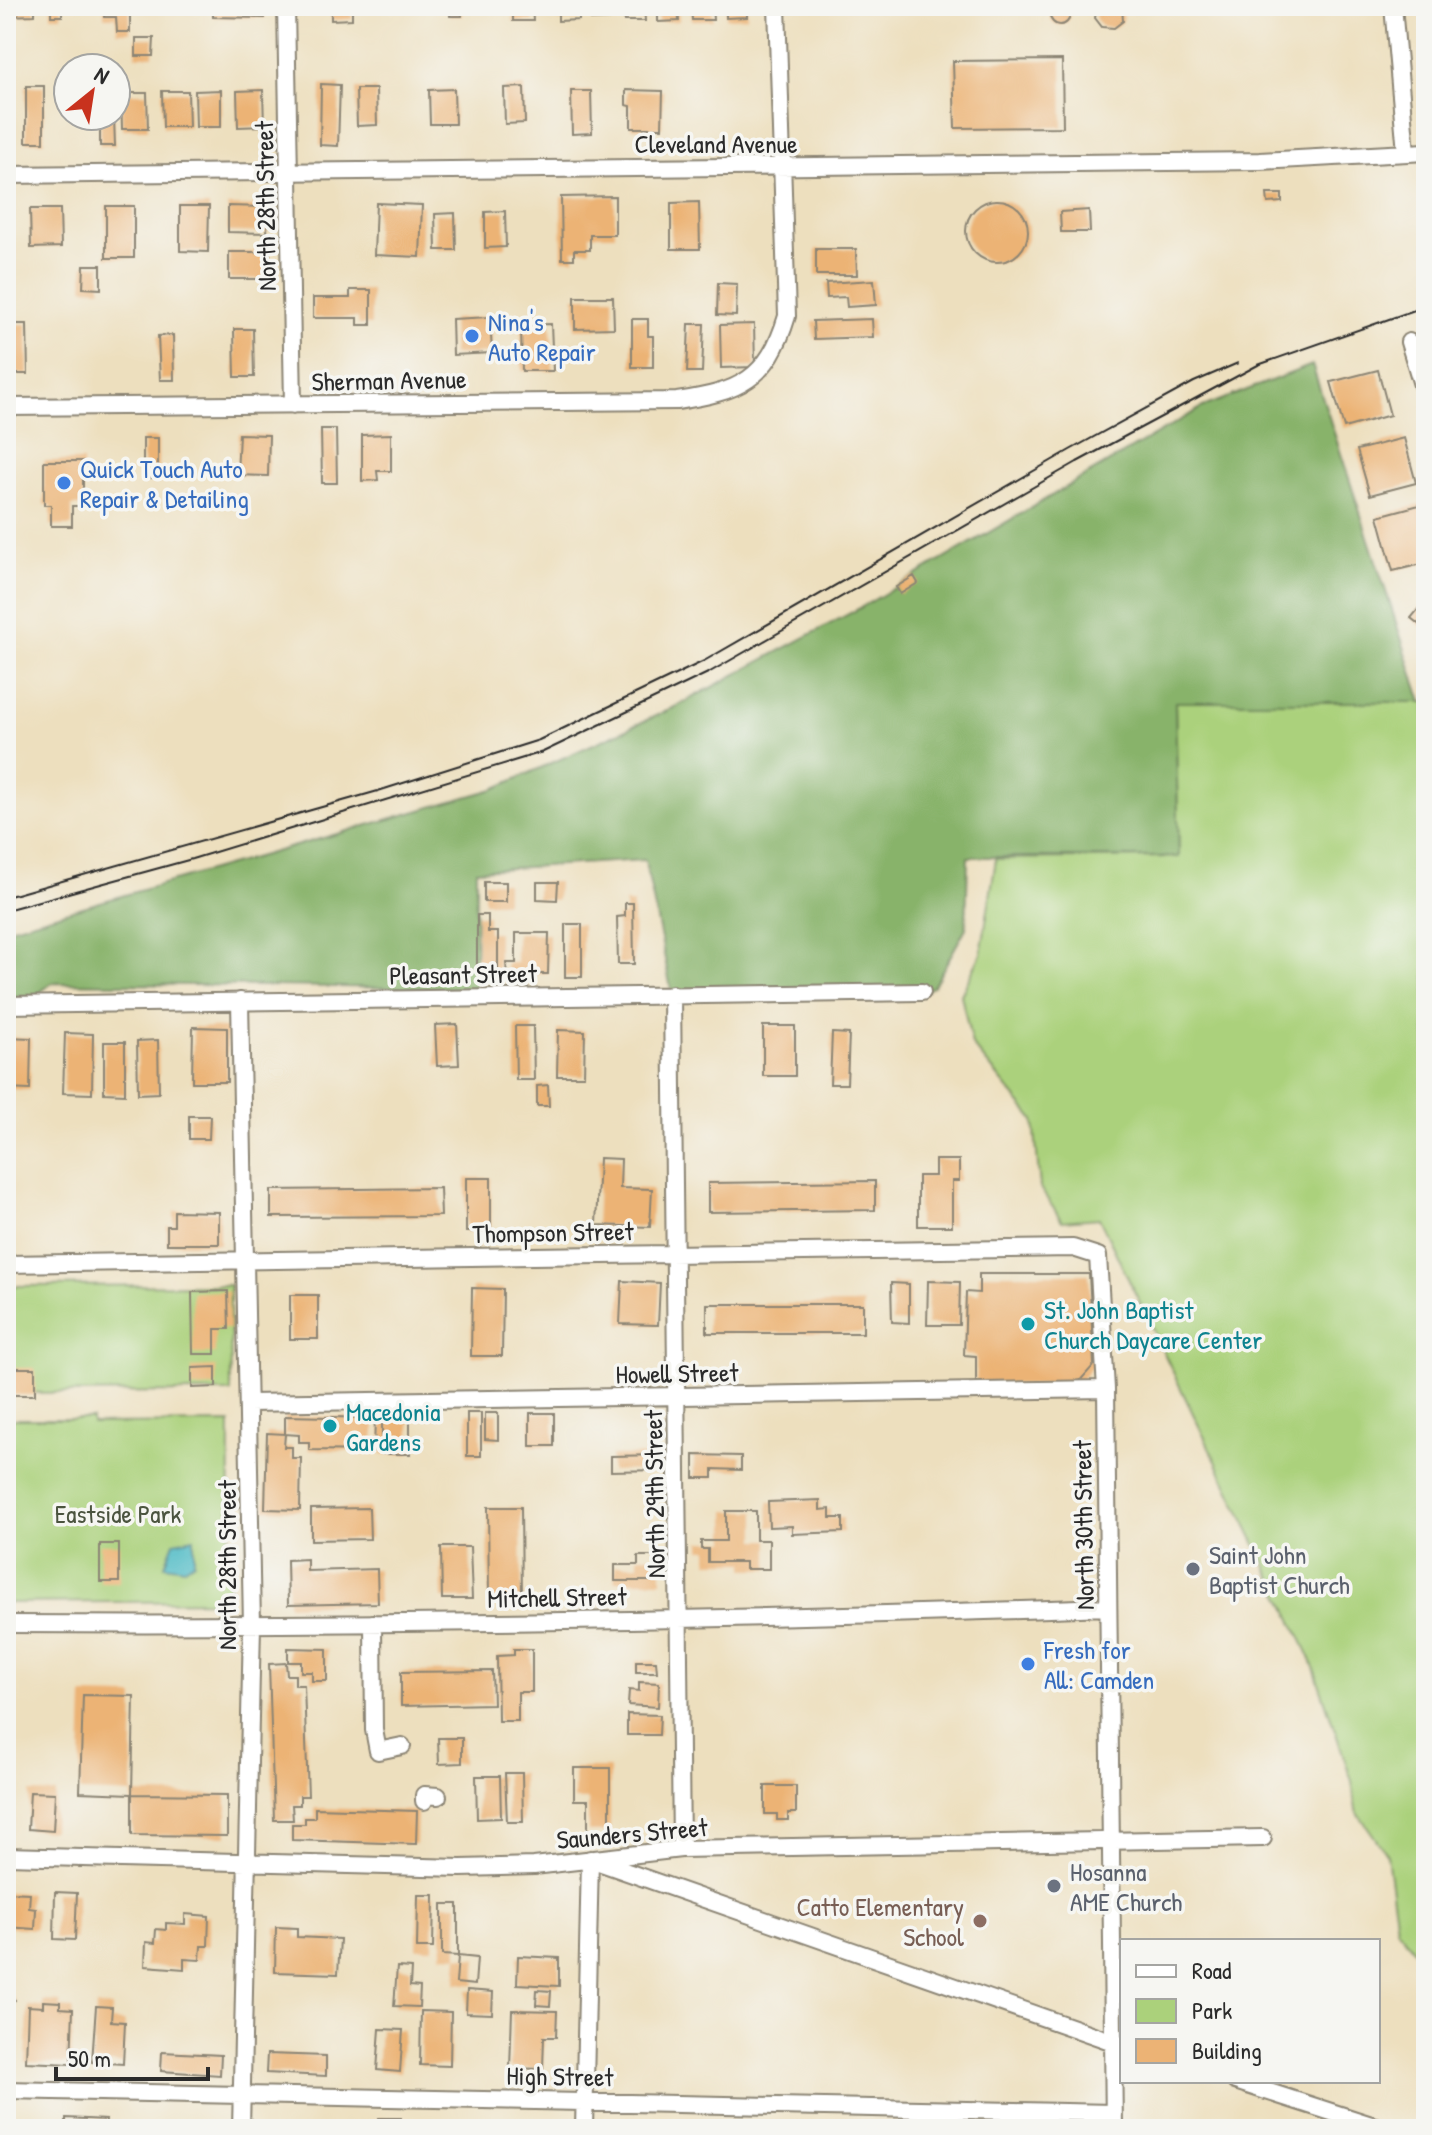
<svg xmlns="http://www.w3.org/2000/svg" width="1432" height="2135" viewBox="0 0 1432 2135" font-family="'Patrick Hand',sans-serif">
  <rect width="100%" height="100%" fill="#f6f6f2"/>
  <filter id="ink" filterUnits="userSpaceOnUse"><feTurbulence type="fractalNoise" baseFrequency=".0125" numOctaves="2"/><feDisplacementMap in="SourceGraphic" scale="16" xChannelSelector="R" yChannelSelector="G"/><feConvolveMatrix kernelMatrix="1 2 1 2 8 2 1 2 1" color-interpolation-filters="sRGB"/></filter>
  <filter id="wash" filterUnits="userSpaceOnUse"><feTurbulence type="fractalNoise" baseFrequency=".006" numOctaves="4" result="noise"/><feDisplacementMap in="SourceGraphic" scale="32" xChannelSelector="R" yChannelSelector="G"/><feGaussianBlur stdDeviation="1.8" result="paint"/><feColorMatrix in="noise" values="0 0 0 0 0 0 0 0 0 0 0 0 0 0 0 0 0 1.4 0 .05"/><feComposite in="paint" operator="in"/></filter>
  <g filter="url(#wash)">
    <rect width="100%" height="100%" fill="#eddfbe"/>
    <path fill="#abd17b" stroke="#6b7e53" stroke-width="2" d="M1175 702H1426V1966L1397 1928 1387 1855 1356 1810 1352 1781 1311 1659 1099 1218 1062 1221 1040 1188 1034 1120 972 1045 961 995 981 954 996 859 1179 857Z
      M230 1285 231 1392 6 1393V1286Z
      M6 1419H92V1424L230 1423 229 1601 6 1603Z"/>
    <path fill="#88b36b" stroke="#5a6f4b" stroke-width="2" d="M1312 365 1422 702H1175L1179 857H968L966 928 933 987 922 992 672 994 645 860 476 870 475 989 52 983 34 997 6 998V929L494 789 671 709 860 608 1203 407Z"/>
    <path fill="#4cbac5" stroke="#3c7278" stroke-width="2" d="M194 1538V1562L185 1568 165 1565 174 1542Z"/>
    <g id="blocks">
      <path fill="#ecb375" d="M1050 15a10 10 0 1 1 20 0a10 10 0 1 1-20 0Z
        M6 6H35V15L6 16Z
        M51 6H62V16H51Z
        M104 6H130V32H117L116 17H104Z
        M213 6H265V18L213 17Z
        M331 6H352V19L331 20Z
        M450 6H462V16H450Z
        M513 6H532L533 21H513Z
        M558 6H579V20L558 21Z
        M590 6H611V19L591 20Z
        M624 6H644L645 21H624Z
        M658 6H678L679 21 658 22Z
        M691 6H712L713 20H692Z
        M726 6H747V17L726 18Z
        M1097 6H1122L1123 21 1114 28 1102 27 1095 18Z
        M136 38H154L153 56H136Z
        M82 57H98V68H81Z
        M1062 60 1063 127 955 128 953 61Z
        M321 84 340 85 338 146 320 145Z
        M26 86H44V142H26Z
        M524 87 525 123 505 124 504 88Z
        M356 89H376L377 125 357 126Z
        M454 89 455 124H430L429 90Z
        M221 90V127H196L195 91Z
        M263 90 264 126 238 127 237 91Z
        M626 90 663 91 662 128H631V106L626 105Z
        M162 91H188L189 127H163Z
        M571 91H591L592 133 572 134Z
        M121 93H147L148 129H122Z
        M100 116H114L115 146H100Z
        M1267 194H1282V202L1268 203Z
        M615 196V235H590V250H574V259H562L561 197Z
        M966 231a31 31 0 1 1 62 0a31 31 0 1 1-62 0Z
        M699 202 700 249H671V203Z
        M376 203 422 205 420 257 374 255Z
        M106 206H134V258H106Z
        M180 206H209L208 252 180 251Z
        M228 206 268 207 267 233 228 232Z
        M30 209H60L61 247 31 248Z
        M1089 210 1090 232H1061L1060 212Z
        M505 211 506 247 485 248V212Z
        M455 213 456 250H436L435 214Z
        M816 249H856L857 275H816Z
        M229 252H270V279H229Z
        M84 265H101V289L83 288Z
        M874 280 876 305 847 307 846 297 827 298 826 283Z
        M718 283 737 284 736 316 717 315Z
        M350 290H371V325H358V318H313V298H350Z
        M575 297H613L614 328 575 329Z
        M490 317 492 353 453 355 452 319Z
        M632 319H648V336H653V367H632Z
        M872 319 873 337 814 339 813 321Z
        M9 324H27L28 374H9Z
        M551 324 553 371H522L521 325Z
        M689 324H704L702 372H687Z
        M754 324 755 367 721 368 720 325Z
        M234 329H253L254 377H235Z
        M173 335 174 380H160L158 336Z
        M1378 370 1390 415 1344 428 1331 382Z
        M321 429H336L337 483H322Z
        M239 434 269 435 268 476 237 475Z
        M391 434V471H377L378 480 362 481V435Z
        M143 438H158V478H143Z
        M1404 438 1416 483 1370 495 1357 450Z
        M44 461H83V506H72V526H51V505H44Z
        M1423 504 1426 563 1393 571 1378 516Z
        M914 576 918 583 900 594 896 587Z
        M1426 600V630L1411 618Z
        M484 882H506V902H484Z
        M537 882H558L557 900 537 899Z
        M625 903H633L634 964H618L617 917 625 916Z
        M477 915H488V932H498V973H477Z
        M565 924H582V977H565Z
        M516 933H549L548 974H507L506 963H516Z
        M457 1024 459 1065 437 1066 435 1025Z
        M515 1026H533L534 1080H516Z
        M763 1026H795V1076H763Z
        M193 1027 227 1028V1082H192Z
        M558 1030 585 1031 584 1076H557Z
        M65 1033 93 1034 92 1094 63 1093Z
        M832 1033 849 1034 847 1084H830Z
        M6 1037 31 1038 30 1090 6 1089Z
        M158 1040 159 1093 138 1094 137 1041Z
        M104 1042H125V1094L104 1093Z
        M548 1085 549 1106H537V1086Z
        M189 1116H210L209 1139H189Z
        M599 1158 621 1159 620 1188 652 1189 650 1227 596 1225Z
        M935 1160H959V1181H952V1226H918V1176H935Z
        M466 1178H491V1232H466Z
        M875 1181V1210L708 1212V1183Z
        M440 1188 441 1216 271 1217V1190Z
        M174 1211 219 1212V1244H167V1226H174Z
        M979 1274H1089L1094 1365 1077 1384H976V1356L964 1355 966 1292 979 1293Z
        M622 1281 660 1283 658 1325 620 1324Z
        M928 1281 960 1282 959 1325H927Z
        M891 1283 909 1284V1323L892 1322Z
        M472 1288 503 1289 502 1356H471Z
        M228 1291 229 1329H215V1354H193L192 1292Z
        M290 1295H318V1339H290Z
        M707 1304H863V1333H707Z
        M216 1367V1387L192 1388V1368Z
        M13 1368H35V1395H13Z
        M467 1413H481V1456H467Z
        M485 1413H498V1440L485 1439Z
        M530 1413H554V1446H530Z
        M382 1415H410V1454H382Z
        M285 1416 375 1418 374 1451 309 1450V1442H299V1435L285 1434 284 1447H292V1458H301L300 1510 265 1509 267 1433 285 1434Z
        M661 1455V1470L611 1471V1456Z
        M694 1455 741 1456V1470L713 1469V1478H694Z
        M820 1500V1510L830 1509V1518H843V1532L792 1534V1526L769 1527 768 1502Z
        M488 1507H521L522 1599H489Z
        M369 1508 370 1539 311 1540V1509Z
        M726 1511H756V1540H769V1569H745V1562H708V1549H701V1541H726Z
        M100 1544H119V1582H100Z
        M441 1547H470L472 1599H442Z
        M638 1556H662V1581H615V1565H638Z
        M307 1559V1571L377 1569 378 1603 288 1605 287 1560Z
        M288 1648 327 1649V1681H312V1672H301V1662H288Z
        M514 1649H532V1692H518V1721H498L497 1656 514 1655Z
        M636 1661H656L657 1672H636Z
        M286 1663 287 1675H295V1685H304L308 1796H300V1805H292L293 1820H274L269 1664Z
        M492 1671 493 1704 401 1706V1672Z
        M639 1682 659 1683 658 1707 628 1705 629 1690 639 1691Z
        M83 1695 134 1696 132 1794 80 1792Z
        M627 1714 660 1715 659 1735H627Z
        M438 1738H462V1763L439 1764Z
        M574 1768H610V1832H588V1800H574Z
        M505 1773H522L523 1822H507Z
        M476 1776H500L501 1818 477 1819Z
        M765 1786H796V1813H788V1820H777V1814H765Z
        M30 1792 55 1793 53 1831 28 1829Z
        M132 1794 227 1795V1836L132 1835Z
        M315 1808 417 1811 416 1844 292 1840V1824H305V1818H315Z
        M6 1892 30 1893 29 1908 36 1909 35 1929 6 1927Z
        M55 1892 77 1893 75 1940 54 1939Z
        M418 1895H434L433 1948H417Z
        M442 1904H458V1956L442 1955Z
        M185 1914 209 1916 208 1946H201L200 1960 184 1959V1969L145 1966 146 1942 155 1943 156 1929 166 1930V1923L185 1924Z
        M276 1927 297 1928V1937L340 1939 338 1974 275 1972Z
        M458 1956 477 1958 475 1985 456 1983Z
        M518 1956 559 1958V1986L517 1984Z
        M397 1967 411 1968 410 1986 420 1987 419 2007 394 2006Z
        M467 1990 493 1992 492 2014 466 2013Z
        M537 1990 551 1991 550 2006 536 2005Z
        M6 1991 15 2000 6 2010Z
        M43 2001 60 2002V2008L73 2009 71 2064 26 2062 28 2006 43 2007Z
        M96 2006 112 2007 111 2021 125 2022 123 2064 92 2062Z
        M512 2010 557 2011 556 2037H544L543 2069 510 2068Z
        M421 2011 451 2012 450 2066 420 2065Z
        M380 2029 403 2030 400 2072 377 2070Z
        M162 2052 221 2055 220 2075 161 2071Z
        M267 2054 326 2056V2076L266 2073Z
        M66 2118 106 2120 105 2129H66Z
        M379 2118H401V2129H379Z
        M6 2123H34V2129H6Z"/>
    </g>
  </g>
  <g filter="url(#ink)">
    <use href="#blocks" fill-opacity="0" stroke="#8c8574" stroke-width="2"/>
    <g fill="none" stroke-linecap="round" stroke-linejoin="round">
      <defs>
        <path id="street" d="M286 6 293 405
          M1393 6 1406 152
          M6 175 1260 161 1426 152
          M1409 342 1426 398
          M6 407 677 401C739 392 768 380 787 316L777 6
          M672 994 681 1849
          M240 1001 252 1625 241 2129
          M6 1005 922 992
          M6 1264 1073 1248 1098 1256 1106 1389 1114 2129
          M249 1403 1106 1389
          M373 1623 374 1730 378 1751 402 1746
          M6 1624C373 1626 741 1620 1108 1607
          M424 1801V1795L438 1796
          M6 1856 461 1868 534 1866 681 1849 1263 1838
          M1235 2081 1384 2129
          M6 2090 1113 2113
          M584 2129 590 1859 1119 2044"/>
      </defs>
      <use href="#street" stroke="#8c8574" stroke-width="20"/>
      <use href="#street" stroke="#fff" stroke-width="16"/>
      <path stroke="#2b2b2b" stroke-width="2" d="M6 897 378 791 539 740 704 661 1070 450 1194 382 1238 363
        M6 910 192 859 543 752 710 672 1077 462 1258 365 1426 306"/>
    </g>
  </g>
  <g fill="#3f7fe0" stroke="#f6f6f2" stroke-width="3">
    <circle cx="472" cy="336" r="8"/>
    <circle cx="64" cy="483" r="8"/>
    <circle cx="1028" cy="1664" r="8"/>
  </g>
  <g fill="#0f9aa8" stroke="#f6f6f2" stroke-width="3">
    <circle cx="1028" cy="1324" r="8"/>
    <circle cx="330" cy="1426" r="8"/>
  </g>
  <g fill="#6b7280" stroke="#f6f6f2" stroke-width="3">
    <circle cx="1193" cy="1569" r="8"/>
    <circle cx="1054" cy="1886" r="8"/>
  </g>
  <circle fill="#8d6e63" stroke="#f6f6f2" stroke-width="3" cx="980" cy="1921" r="8"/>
  <g text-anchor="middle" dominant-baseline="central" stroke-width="7" stroke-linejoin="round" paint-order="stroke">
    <g font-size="26" fill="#2b2b2b" stroke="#f6f6f2">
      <text x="716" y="143">Cleveland Avenue</text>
      <text transform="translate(265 206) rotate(-91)">North 28th Street</text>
      <text transform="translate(389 380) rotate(-1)">Sherman Avenue</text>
      <text transform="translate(463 974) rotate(-1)">Pleasant Street</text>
      <text transform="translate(553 1232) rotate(-1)">Thompson Street</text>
      <text transform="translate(677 1373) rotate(-1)">Howell Street</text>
      <text transform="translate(654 1494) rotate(-91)">North 29th Street</text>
      <text transform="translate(1083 1525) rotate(-91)">North 30th Street</text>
      <text transform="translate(226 1565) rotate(-90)">North 28th Street</text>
      <text transform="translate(557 1597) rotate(-1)">Mitchell Street</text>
      <text transform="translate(632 1833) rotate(-5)">Saunders Street</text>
      <text transform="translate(560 2076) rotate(1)">High Street</text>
    </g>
    <g font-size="26" fill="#366cbe" stroke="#f6f6f2" text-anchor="start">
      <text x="488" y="321">Nina's<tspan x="488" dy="30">Auto Repair</tspan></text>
      <text x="80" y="468">Quick Touch Auto<tspan x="80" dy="30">Repair &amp; Detailing</tspan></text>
      <text x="1044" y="1649">Fresh for<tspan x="1044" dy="30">All: Camden</tspan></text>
    </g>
    <g font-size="26" fill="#0d838f" stroke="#f6f6f2" text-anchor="start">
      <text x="1044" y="1309">St. John Baptist<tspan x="1044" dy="30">Church Daycare Center</tspan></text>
      <text x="346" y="1411">Macedonia<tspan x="346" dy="30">Gardens</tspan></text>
    </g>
    <g font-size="26" fill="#4b543f" stroke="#f6f6f2">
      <text x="118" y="1513">Eastside Park</text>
    </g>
    <g font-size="26" fill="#5b616d" stroke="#f6f6f2" text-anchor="start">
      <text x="1209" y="1554">Saint John<tspan x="1209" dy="30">Baptist Church</tspan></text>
      <text x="1070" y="1871">Hosanna<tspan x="1070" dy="30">AME Church</tspan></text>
    </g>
    <g font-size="26" fill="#785e54" stroke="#f6f6f2" text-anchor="end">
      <text x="964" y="1906">Catto Elementary<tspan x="964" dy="30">School</tspan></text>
    </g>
  </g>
  <rect width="1432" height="2135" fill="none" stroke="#f6f6f2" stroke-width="32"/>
  <rect x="1120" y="1939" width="260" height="144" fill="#f6f6f2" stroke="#a5a5a2" stroke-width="2"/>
  <rect x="1136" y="1965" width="40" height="12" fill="#ffffff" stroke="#a5a5a2" stroke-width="2"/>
  <text x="1192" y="1979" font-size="24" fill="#2b2b2b">Road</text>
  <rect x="1136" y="1999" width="40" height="24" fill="#abd17b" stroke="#a5a5a2" stroke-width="2"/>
  <text x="1192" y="2019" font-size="24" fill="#2b2b2b">Park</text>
  <rect x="1136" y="2039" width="40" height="24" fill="#ecb375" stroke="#a5a5a2" stroke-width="2"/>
  <text x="1192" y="2059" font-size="24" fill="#2b2b2b">Building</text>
  <g transform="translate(92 92) rotate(30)"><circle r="38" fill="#f6f6f2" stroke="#a5a5a2" stroke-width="2"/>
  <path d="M0-6L14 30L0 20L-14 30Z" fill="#c8321e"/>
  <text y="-12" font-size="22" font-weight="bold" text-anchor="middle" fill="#2b2b2b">N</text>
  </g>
  <path d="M56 2067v12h152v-12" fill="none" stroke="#2b2b2b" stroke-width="4"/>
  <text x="68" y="2067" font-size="24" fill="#2b2b2b" stroke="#f6f6f2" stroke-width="6" paint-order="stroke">50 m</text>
</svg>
